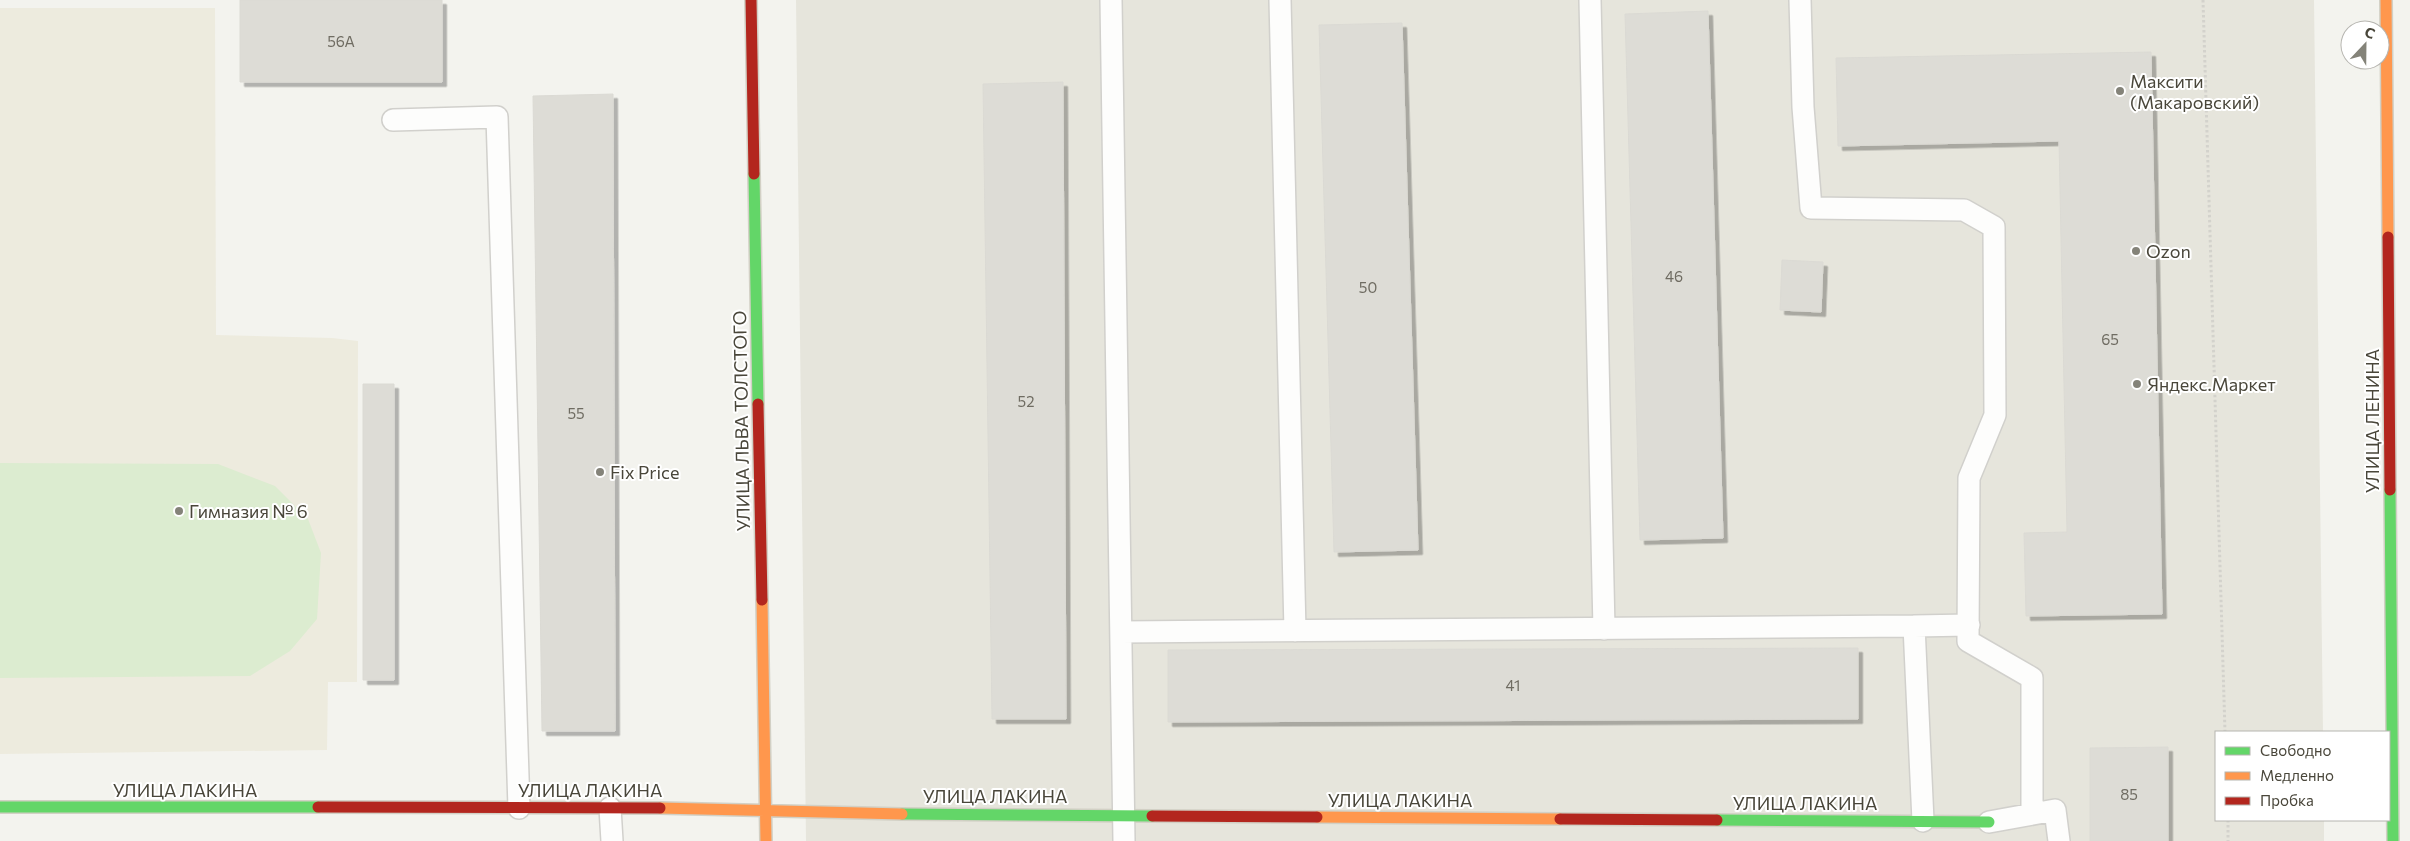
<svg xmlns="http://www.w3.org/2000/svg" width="2410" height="841" viewBox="0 0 2410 841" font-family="Commissioner,sans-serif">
  <defs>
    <filter id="shadow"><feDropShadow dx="4.5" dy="4.5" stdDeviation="0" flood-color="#0004"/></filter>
  </defs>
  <rect width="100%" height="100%" fill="#f3f3ee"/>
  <path fill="#e6e5dc" d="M796 0H2314L2323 732H2216V820H2324V841H806Z"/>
  <path fill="#edebde" d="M0 8H215L216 335 332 338 358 341 357 682H328L327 750 0 754Z"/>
  <path fill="#dcecd0" d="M0 463 218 464 275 486 308 519 321 553 317 619 290 651 250 676 0 678Z"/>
  <path fill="#dddcd6" stroke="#dbdad4" filter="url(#shadow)" d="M240 0H442V82H240Z
    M1708 11 1723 538 1640 540 1625 14Z
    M1402 23 1418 550 1334 552 1319 25Z
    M2151 52 2162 614 2026 616 2024 533 2067 532 2059 141 1838 146 1836 58Z
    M1063 82 1066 719H992L983 84Z
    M613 94 615 731H542L533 96Z
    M1782 260 1823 262 1821 312 1780 310Z
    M363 384H394V680H363Z
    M1858 648V719L1168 722V650Z
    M2168 747V841H2090V748Z"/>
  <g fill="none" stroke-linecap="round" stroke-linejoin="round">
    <defs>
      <path id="lane" d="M1111 0 1124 841
        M1280 0 1295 631
        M1590 0 1604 629
        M1800 0 1803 107 1811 208 1964 210 1994 227 1995 415 1969 478 1968 641 2032 678V814
        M393 120 497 117 519 808
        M1914 626 1969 625
        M1121 632 1914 626 1923 821
        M610 808 612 841
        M1989 822 2055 810 2059 841"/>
      <path id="fast" d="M754 174 758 404
        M2390 490 2393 841
        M0 807H318
        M902 814 1152 816
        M1717 820 1989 822"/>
      <path id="slow" d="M2386 0 2388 237
        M762 600 766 841
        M660 808 902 814
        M1317 817 1560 819"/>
      <path id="jam" d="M751 0 754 174
        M2388 237 2390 490
        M758 404 762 600
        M318 807 660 808
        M1152 816 1317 817
        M1560 819 1717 820"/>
    </defs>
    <use href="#lane" stroke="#d1d0cc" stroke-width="24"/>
    <use href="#fast" stroke="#d2d0c5" stroke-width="14"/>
    <use href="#slow" stroke="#d2d0c5" stroke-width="14"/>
    <use href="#jam" stroke="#d2d0c5" stroke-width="14"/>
    <path stroke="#d3d2cc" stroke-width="3" stroke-dasharray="2.5 2.5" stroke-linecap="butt" d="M2203 0 2225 732
      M2228 820V841"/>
    <use href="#lane" stroke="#fdfdfc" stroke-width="21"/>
    <use href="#fast" stroke="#63d668" stroke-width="11"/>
    <use href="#slow" stroke="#ff974d" stroke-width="11"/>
    <use href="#jam" stroke="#b3261e" stroke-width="11"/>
  </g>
  <g fill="#848379" stroke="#fff" stroke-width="2">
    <circle cx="2120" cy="91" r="5"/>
    <circle cx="2136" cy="251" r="5"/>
    <circle cx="2137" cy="384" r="5"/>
    <circle cx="600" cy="472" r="5"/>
    <circle cx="179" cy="511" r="5"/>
  </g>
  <g text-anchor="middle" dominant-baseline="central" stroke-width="4" stroke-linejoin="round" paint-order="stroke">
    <g font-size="15" fill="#6f6c62">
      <text x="341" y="41">56А</text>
      <text x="1674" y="276">46</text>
      <text x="1368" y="287">50</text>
      <text x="2110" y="339">65</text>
      <text x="1026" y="401">52</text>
      <text x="576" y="413">55</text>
      <text x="1513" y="685">41</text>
      <text x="2129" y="794">85</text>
    </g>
    <g font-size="18" fill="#49463a" stroke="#fff" text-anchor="start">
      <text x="2130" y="81">Максити<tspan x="2130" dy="21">(Макаровский)</tspan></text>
      <text x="2146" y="251">Ozon</text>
      <text x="2147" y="384">Яндекс.Маркет</text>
      <text x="610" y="472">Fix Price</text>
      <text x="189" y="511">Гимназия № 6</text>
    </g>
    <g font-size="18" fill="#49463a" stroke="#fff">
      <text transform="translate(741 421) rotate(-91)">УЛИЦА ЛЬВА ТОЛСТОГО</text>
      <text transform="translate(2372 421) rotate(-90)">УЛИЦА ЛЕНИНА</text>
      <text x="185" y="790">УЛИЦА ЛАКИНА</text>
      <text x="590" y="790">УЛИЦА ЛАКИНА</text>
      <text x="995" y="796">УЛИЦА ЛАКИНА</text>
      <text x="1400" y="800">УЛИЦА ЛАКИНА</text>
      <text x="1805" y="803">УЛИЦА ЛАКИНА</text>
    </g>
  </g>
  <rect x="2215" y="731" width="175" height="90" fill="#ffffff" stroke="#b6b5b0"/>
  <rect x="2225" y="747" width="25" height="8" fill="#63d668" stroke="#b6b5b0"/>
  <text x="2260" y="756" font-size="15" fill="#49463a">Свободно</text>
  <rect x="2225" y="772" width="25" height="8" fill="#ff974d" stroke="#b6b5b0"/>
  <text x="2260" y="781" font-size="15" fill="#49463a">Медленно</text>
  <rect x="2225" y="797" width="25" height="8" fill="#b3261e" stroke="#b6b5b0"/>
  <text x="2260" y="806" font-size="15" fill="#49463a">Пробка</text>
  <g transform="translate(2365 45) rotate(22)"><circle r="24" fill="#ffffff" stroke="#b6b5b0"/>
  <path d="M0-4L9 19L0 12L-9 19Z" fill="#848379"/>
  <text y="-8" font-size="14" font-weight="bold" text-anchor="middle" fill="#49463a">С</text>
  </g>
</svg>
